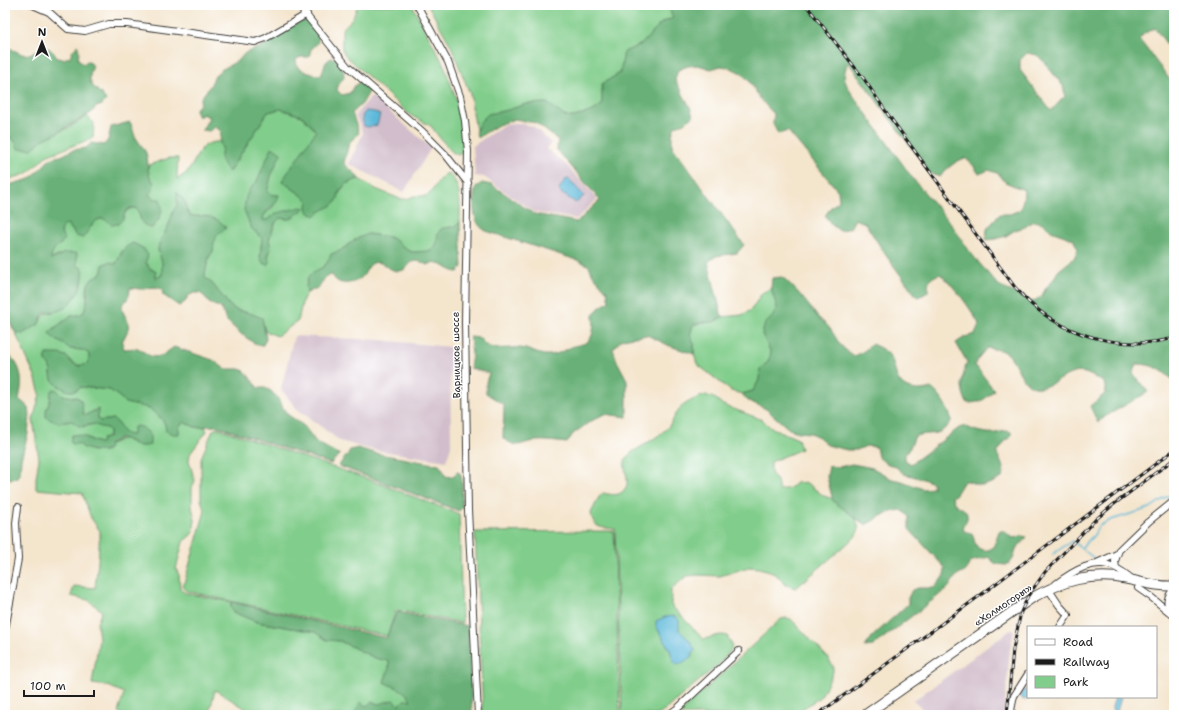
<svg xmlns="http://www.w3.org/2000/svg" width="1179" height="720" viewBox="0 0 1179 720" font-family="'Shantell Sans',sans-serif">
  <rect width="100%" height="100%" fill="#fff"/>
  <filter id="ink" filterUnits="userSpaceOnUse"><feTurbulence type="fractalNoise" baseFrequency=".025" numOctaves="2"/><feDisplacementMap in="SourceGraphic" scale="8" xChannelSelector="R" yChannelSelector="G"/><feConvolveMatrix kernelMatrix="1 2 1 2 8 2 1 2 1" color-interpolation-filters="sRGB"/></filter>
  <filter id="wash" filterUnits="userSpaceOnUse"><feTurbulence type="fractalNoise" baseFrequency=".012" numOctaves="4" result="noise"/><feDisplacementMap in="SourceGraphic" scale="16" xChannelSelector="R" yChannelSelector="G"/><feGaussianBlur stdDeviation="0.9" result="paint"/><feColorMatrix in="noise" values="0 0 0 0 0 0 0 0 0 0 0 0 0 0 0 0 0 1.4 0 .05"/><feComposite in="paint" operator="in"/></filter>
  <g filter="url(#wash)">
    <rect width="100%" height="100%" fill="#f4e5cd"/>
    <path fill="#d1bdcb" d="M372 96 431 148 404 192 349 164 363 133 355 115Z
      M516 123 533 126 551 143 547 149 567 166 597 199 577 219 534 212 484 177 475 176 473 146 502 126Z
      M294 336 380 340 450 347 451 446 446 461 369 449 340 441 296 408 281 389Z
      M1012 629 1014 632 1010 650 1004 715H929L913 701Z"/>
    <path fill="#81cd8b" stroke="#4e7454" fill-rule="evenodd" d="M357 5H412L444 65 457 101 463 133 462 153 458 155 452 152 439 137 431 126 410 115 345 55 342 49V29C349 23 356 15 357 5Z
      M428 5H668L673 18 663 22 656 28 642 44 624 52 620 73 602 84V105L593 111 574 117 564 116 547 103 526 104 508 110 498 112 480 122 476 131 470 94 451 46Z
      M281 109 301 116 317 131 282 181 304 197 308 201 307 208 319 211 337 201C340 188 346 182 359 179L376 189 400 199H407L414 196H427C436 189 437 177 448 173 462 184 460 205 460 222L456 227H449L438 233 436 246 431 251 412 252 389 237 368 234 350 243 340 251 331 254C325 277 302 265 307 293L303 299 298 321 277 336 265 331 262 318 249 313 236 310 230 306 211 282 205 278V273L209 257 213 251 214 241 217 235 203 216 196 217 190 215 186 209 177 205 158 250 162 262V275L156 278V272C145 265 146 261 144 249L133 243 122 251 116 264 109 262 103 265C101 280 93 274 88 284 86 289 88 295 87 300 87 304 85 308 84 312 77 317 77 314 71 316 65 319 60 325 54 328L59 342 65 344 70 349 84 350 89 354V361L85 365C76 366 72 363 66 356L46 354V361L50 367 52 380 57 385 68 391H75L81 387 110 390 121 398 125 403 145 407 151 410 161 418 165 424 166 431 179 427 183 421 195 427H205L207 431 190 454 189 461 195 481 192 487V507L195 520 193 533 183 542 176 569 179 575 180 588 185 593 231 602 230 604 233 612 257 622 315 632 327 640 340 641 375 658 389 661V668L384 682C396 688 403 687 411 700L399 705 393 700 386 703 357 708 354 715H252L253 713 215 690 209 715H124L118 712 124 693 108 686 92 684 99 639 97 623 102 611 88 600 71 596 74 586 95 588 98 561 100 531 91 518 82 493 36 489V478L39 459 33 420 40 394 35 376 15 332 22 334 39 324C42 313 48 313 58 311L79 287 83 281 77 266 76 259 64 253 51 259C51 251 54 248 61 244L62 227 68 224 76 236 90 228 94 222 100 219H123C125 211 128 208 136 208 143 218 137 224 152 228L153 199 149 194 154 183C149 177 147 173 149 165L169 158H178L177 179C180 177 185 175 187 172 199 158 198 141 220 142L222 148 221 154 229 172 268 112ZM272 148 271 176 267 192 273 195H279L273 207 263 216V220H268L270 217 302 211 287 219 280 218 277 220 269 239 271 249 268 258 260 257 262 238 252 229 249 223V190L257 181ZM57 390 62 395 76 397 81 400 83 414 86 415 92 412 95 410 98 416V419L101 421 114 419 119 424C119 431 126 435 133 435L134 431 136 446C127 440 125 436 115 442 110 444 108 445 106 451H92L80 444 75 435 85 436 94 441 101 443 105 438 109 437V430C105 426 99 427 94 424L84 427 72 421 59 423 46 410Z
      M87 116 94 123 93 138 46 156 28 173 5 181V139L12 138 16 143 31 149 42 140 68 128Z
      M771 288 777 307 773 316 765 324 762 334 771 353 768 362 760 369 759 380 753 391 742 394 731 391 697 364 694 354V344L690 335 693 325 703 322H714L722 317 742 315 751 310 762 293Z
      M706 395 716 399 723 405 763 420 770 427 798 439 801 449C791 454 781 457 771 462V473L777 481 779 490 790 488 797 482 808 484 824 496 833 499 849 511 856 519 859 529 855 537 796 588 786 585 779 577 770 571 759 568 749 567 720 576 697 575 687 576 671 589V605L703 639C712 638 719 633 727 636L732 645 731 650 728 654 720 663 659 715H622L615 529C602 527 594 530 591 513L599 497 603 493C609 494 618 497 623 491 633 482 621 468 626 459 630 451 643 447 650 441 655 438 661 434 665 430 671 425 673 419 677 412 683 403 696 398 706 395ZM678 625 679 630 690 641 693 655 685 662 673 660 670 650 656 626Z
      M218 428 365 478 459 514 462 623 396 610 387 636 186 591 183 587 205 511 201 500V458L213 430Z
      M614 531 620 715H483L475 532Z
      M786 618 791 619 795 623 827 657 833 666V672L831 677 821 696 817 699 794 715H677L781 619Z"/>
    <path fill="#68b077" stroke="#42664a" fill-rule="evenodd" d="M668 5H965L969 10 977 5H1174V66L1172 64 1173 53 1155 28 1145 33 1139 39 1174 85V381C1162 370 1154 364 1137 364L1133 373 1148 392 1101 419 1098 423 1090 406 1106 393 1104 382C1098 380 1090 374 1085 373 1067 368 1053 390 1035 387 1021 384 1017 363 1008 354 1003 350 994 349 987 348L980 356 975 365 994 390C985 400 980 403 967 403 959 387 962 378 967 362L956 343 965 337 975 334 979 324C969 306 955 287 940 274 929 278 928 281 928 292L923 295 917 297 887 257 865 223 855 219 850 228 840 231 832 225 825 216 831 207 839 201 838 191 788 131 778 134 773 124 774 114 760 99 755 90 749 81 741 73 731 68 721 66 711 69 698 65 688 66 678 70 675 80 690 107 693 116 685 123 675 126 672 135V146L744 245 737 253 716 256 708 262 722 317 714 322H703L693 325 690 335 694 344V354L670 346 647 335 622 339 613 349 617 361 627 380V417L604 414 588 423 573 434 567 443C556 442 545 440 535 441 519 443 519 450 503 438L504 405 486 393V382L489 373 470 368 472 355 470 337 480 338C481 340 483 343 486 345 494 351 509 347 519 348 528 348 536 354 545 355 557 356 564 350 574 346 577 345 580 345 583 344 595 340 594 325 593 315L600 307 609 302 607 291 593 275 589 266 580 261 486 231C483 229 480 227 479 225 472 216 473 197 476 187L482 183 492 185 534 214 577 222 600 200 557 150 558 140 536 123 515 119 498 125 477 138 476 131 480 122 488 114 508 110 526 104 547 103 564 116 574 117 593 111 602 105V84L620 73 624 52 642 44 656 28 663 22 673 18ZM1027 53 1037 55 1044 62 1063 86 1065 96 1051 111 1020 70V60ZM848 62 922 162 929 173 940 177C947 168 954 162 965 158L973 165 979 174 989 170 999 174 1005 182 1024 190 1023 200 1020 210 1010 214H1000L987 229 986 240 996 239 1006 236 1015 230 1025 227 1033 221 1043 223 1051 231 1073 239 1078 249 1074 258 1058 271 1053 280 1046 288 1041 297 1032 302 1015 293 1005 289 996 283 970 252 952 225 914 180 850 91C843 79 843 75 848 62Z
      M301 21H308C316 32 325 40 311 49L309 57H302L296 59 297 66C303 72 313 75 321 75L326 62 331 58 338 59C343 66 344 70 344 78L339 83 337 90 342 95 350 93 353 87 360 82 366 86 369 92 362 104 352 113 359 133 349 143 344 163C349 169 355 172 359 179 350 181 342 185 339 193 338 197 338 199 336 202 330 209 322 208 315 216L309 213 307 208 308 201 304 197 282 181 316 131 302 116 281 109 268 112 229 172 221 161V154L222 148 220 142 221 131 215 127 209 131 202 130 209 118 204 114 198 117 195 110 200 104 201 98 210 86 216 74 221 70 239 60 245 53 258 48 277 38 288 28Z
      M78 45 79 52 78 59 83 64 89 61 93 66C84 88 97 86 106 100L102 105 96 107 91 113 55 134 42 140 32 149H18L16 143 12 138 5 139V46C10 48 17 52 22 54 37 58 44 35 57 58L63 59 70 57 72 51Z
      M130 122C132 126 133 130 134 134 137 141 143 146 146 153 150 165 145 173 154 183L153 190 149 194 153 199H160C165 212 160 219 152 228 137 224 143 218 136 208H130L125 212 123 219 118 224 112 225C97 209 91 228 83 238L76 236 68 224 62 227 61 234 65 239C59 247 51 248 51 259L58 257 64 253H77V266L83 268C86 283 73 307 58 311 54 312 48 311 45 313 41 315 40 320 39 324L22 334 15 332C11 326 4 308 6 301 8 295 9 295 9 288L5 286V186L30 179 49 160 55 157 61 156 73 150 86 148 91 143 104 145 108 140 111 127Z
      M272 147 281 153 271 176 267 192 273 195H279C276 208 264 209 263 220H268L277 213 301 207 304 208C301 212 294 216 290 219L280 218 275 223 269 239 271 249 268 255 269 262 268 265 263 263 260 257 262 238 252 229 244 210 246 197 249 190 257 181Z
      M177 192 186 203C186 220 193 215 205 216 213 217 222 221 226 228L217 235 214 241 213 251 209 257 205 273V278L211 282 230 306 236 310 249 313 262 318 266 338 263 345H257L241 334 226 320 221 308 209 303 205 297 200 293H194L188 296 185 302 179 306 163 295 162 289C151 285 150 289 141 289 138 289 134 288 130 288 130 296 128 299 122 305 122 315 127 315 128 323 130 330 124 337 122 342L124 349 138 348 150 356 156 357 163 355 174 347 213 360 225 369H239L245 371 258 388H265L271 391 276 396 287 414 304 426 316 442 340 455 335 459 331 464 217 426 195 427 183 422 179 427V434H173L166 431 165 424 161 418 151 410 145 407 125 403 121 398 110 390 81 387 75 391H68L57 385 52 380 50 367 46 361V354H59L66 356 71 362 78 366 85 365 89 361V354L83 350 70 349C63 342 55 342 49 333 52 330 69 317 72 316 78 315 79 316 84 312 85 308 87 304 87 300 88 293 86 287 90 281 96 274 102 278 103 265L109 262 116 264C121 254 123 247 133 243L144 249 148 255 146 262 149 268 156 272V278L162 275V262L158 250 159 243 169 225 173 212 177 205Z
      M460 222 462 267 458 272C448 271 444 264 434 262L428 265C407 254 412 270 399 271 389 272 383 259 373 263 367 266 366 273 362 277 356 283 342 286 336 280 334 279 334 277 332 275L326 276 319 287 307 293C302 265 325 277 331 254L340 251 356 239 368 234 389 237 395 240 406 249 412 252 431 251 436 246 438 233 442 228 456 227Z
      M782 277C796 288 806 302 817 316 819 319 823 321 826 324 839 338 835 345 855 356L864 351 872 344C878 347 886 350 890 356 894 362 894 367 896 374 901 391 917 392 931 388 942 396 947 408 952 420 939 439 934 431 915 436L909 450 905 454V460L911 464 959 428 965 426C974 431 985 434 996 433 1002 432 1005 430 1011 432V437L1006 440 997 453C1000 462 1006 468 1002 478 995 481 988 486 980 485 974 485 970 480 964 481L956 494 952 497C954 506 959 506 966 511 968 517 968 521 963 526L964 531 973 535C974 538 974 542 976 545 979 551 989 552 993 547 996 542 997 536 999 531H1004L1012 538 1022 536 1027 537 1016 549 1013 559 1010 563 1006 565 996 564 988 557C982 560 975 559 969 563 968 573 963 572 957 576 953 578 951 586 947 589L873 646 865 647 872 637 908 604V598L912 590 918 588H934L944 576 945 568 909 529V517L902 510C883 512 880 518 865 525L833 501 827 477 829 466 839 467 852 464 873 468 892 479 902 481 923 489 933 488V483L923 479 904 474 896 467 886 463 878 457 876 447 866 446 857 450H847L827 445 819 437 810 433 799 432 789 429 766 409 747 400 742 394 753 391 759 380 760 369 768 362 771 353 762 334 765 324 773 316 777 307 771 288 772 278Z
      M10 356C23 368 23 383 19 399L29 408 30 415 28 434 21 459 20 473 16 478 9 479 5 475V358Z
      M54 389 57 390 62 395 79 398 82 404 83 414 86 415 98 409V419L100 421 114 419C121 425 121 436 133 435V428L136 426 142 427 150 434V445C134 450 132 438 120 438L108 445 109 448C102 454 88 450 82 447L80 444H73L70 442 72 435C84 433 90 442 101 443L102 439 109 437V430L107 428 100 427 94 424 80 427 72 421 59 423 51 420 46 417V410L50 401 51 391Z
      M358 448 374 453 439 465 443 470 445 476 452 477 457 472 460 473 462 480V508L459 511 339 466C342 460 347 457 350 450Z
      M231 602 386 638 397 612 468 626 472 715H354L360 702 366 706 372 702 379 704 393 700 399 705 404 700H411C404 688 395 688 384 682L389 668V661L375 658 340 641 327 640 315 632 257 622 233 612 231 607Z"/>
    <path fill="#5db9da" stroke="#3c6a7b" d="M366 111 375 112 380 115 377 125 368 127 364 126 362 116Z
      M566 179 570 180 584 196 576 203 561 193 559 189Z
      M675 616 679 620V630L690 641 695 650C692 658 683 664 675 665L670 650 656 626V621L665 617Z
      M1024 690H1028V697H1031C1029 700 1024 701 1021 698L1020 694Z
      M1115 697H1121L1117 712V715H1113L1112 707Z"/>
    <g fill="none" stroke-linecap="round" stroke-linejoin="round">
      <path stroke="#5db9da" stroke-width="1.5" d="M1075 543 1081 548 1094 535 1098 527 1101 525 1111 520 1150 508 1174 492
        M1081 548 1095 559
        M1053 554 1072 541 1073 542"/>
    </g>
  </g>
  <g filter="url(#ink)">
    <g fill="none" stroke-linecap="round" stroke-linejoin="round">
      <defs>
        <path id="minor" d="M33 5 49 12 68 29 85 31 109 24H127L255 42 266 38 307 14
          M298 5 347 66 423 132 445 154 468 183
          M417 5 448 62 460 96 465 121 468 151 465 322 468 510 478 715
          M1097 563 1117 554
          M1116 568 1115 561 1119 550 1148 522 1174 501
          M1056 584C1073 571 1095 557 1116 568 1122 571 1127 575 1132 579
          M1138 588 1151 597 1174 616
          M1051 593 1059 605 1068 615 1060 627
          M1170 611C1165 603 1168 595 1174 589
          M5 630 18 559 16 523 18 507
          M668 715 678 708 739 651
          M1010 715 1014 696 1028 674"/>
        <path id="highway" d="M865 715 1032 598C1062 581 1092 572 1126 579 1142 582 1157 587 1174 586"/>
      </defs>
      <use href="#minor" stroke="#3c3a37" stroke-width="8"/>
      <use href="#highway" stroke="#3c3a37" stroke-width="11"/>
      <use href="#minor" stroke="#fff" stroke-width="6"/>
      <use href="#highway" stroke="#fff" stroke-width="9"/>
      <defs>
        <path id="rail" d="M806 5 864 79 889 116 1014 286C1020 292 1025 299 1031 304 1070 338 1124 351 1174 338
          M817 715 978 597 1174 450
          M1007 715 1013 649 1021 612 1028 596 1045 572 1095 520 1113 505 1174 459"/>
      </defs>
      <use href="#rail" stroke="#1c1c1c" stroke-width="3"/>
      <use href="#rail" stroke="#fff" stroke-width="1.5" stroke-dasharray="4.5" stroke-linecap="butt"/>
    </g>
  </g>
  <g text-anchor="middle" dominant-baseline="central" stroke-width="3" stroke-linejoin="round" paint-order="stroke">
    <g font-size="10" fill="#1c1c1c" stroke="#fff">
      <text transform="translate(456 355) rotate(-91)">Варницкое шоссе</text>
      <text transform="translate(1003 605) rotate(-34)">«Холмогоры»</text>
    </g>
  </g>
  <rect width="1179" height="720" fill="none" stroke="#fff" stroke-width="20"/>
  <rect x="1027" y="626" width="130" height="72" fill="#ffffff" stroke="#a4a4a4"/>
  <rect x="1035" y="639" width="20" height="6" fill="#ffffff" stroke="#a4a4a4"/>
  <text x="1063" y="646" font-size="12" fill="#1c1c1c">Road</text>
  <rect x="1035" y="659" width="20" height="6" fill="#1c1c1c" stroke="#a4a4a4"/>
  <text x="1063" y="666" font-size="12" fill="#1c1c1c">Railway</text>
  <rect x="1035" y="676" width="20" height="12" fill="#81cd8b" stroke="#a4a4a4"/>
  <text x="1063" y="686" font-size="12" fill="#1c1c1c">Park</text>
  <g transform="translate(42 42)" stroke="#ffffff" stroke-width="3" paint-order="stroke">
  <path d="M0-3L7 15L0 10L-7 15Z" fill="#1c1c1c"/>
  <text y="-6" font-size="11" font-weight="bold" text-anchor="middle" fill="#1c1c1c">N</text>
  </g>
  <path d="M24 690v6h70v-6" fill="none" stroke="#1c1c1c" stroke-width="2"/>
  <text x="30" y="690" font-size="12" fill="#1c1c1c" stroke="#ffffff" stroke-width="3" paint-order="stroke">100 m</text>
</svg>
